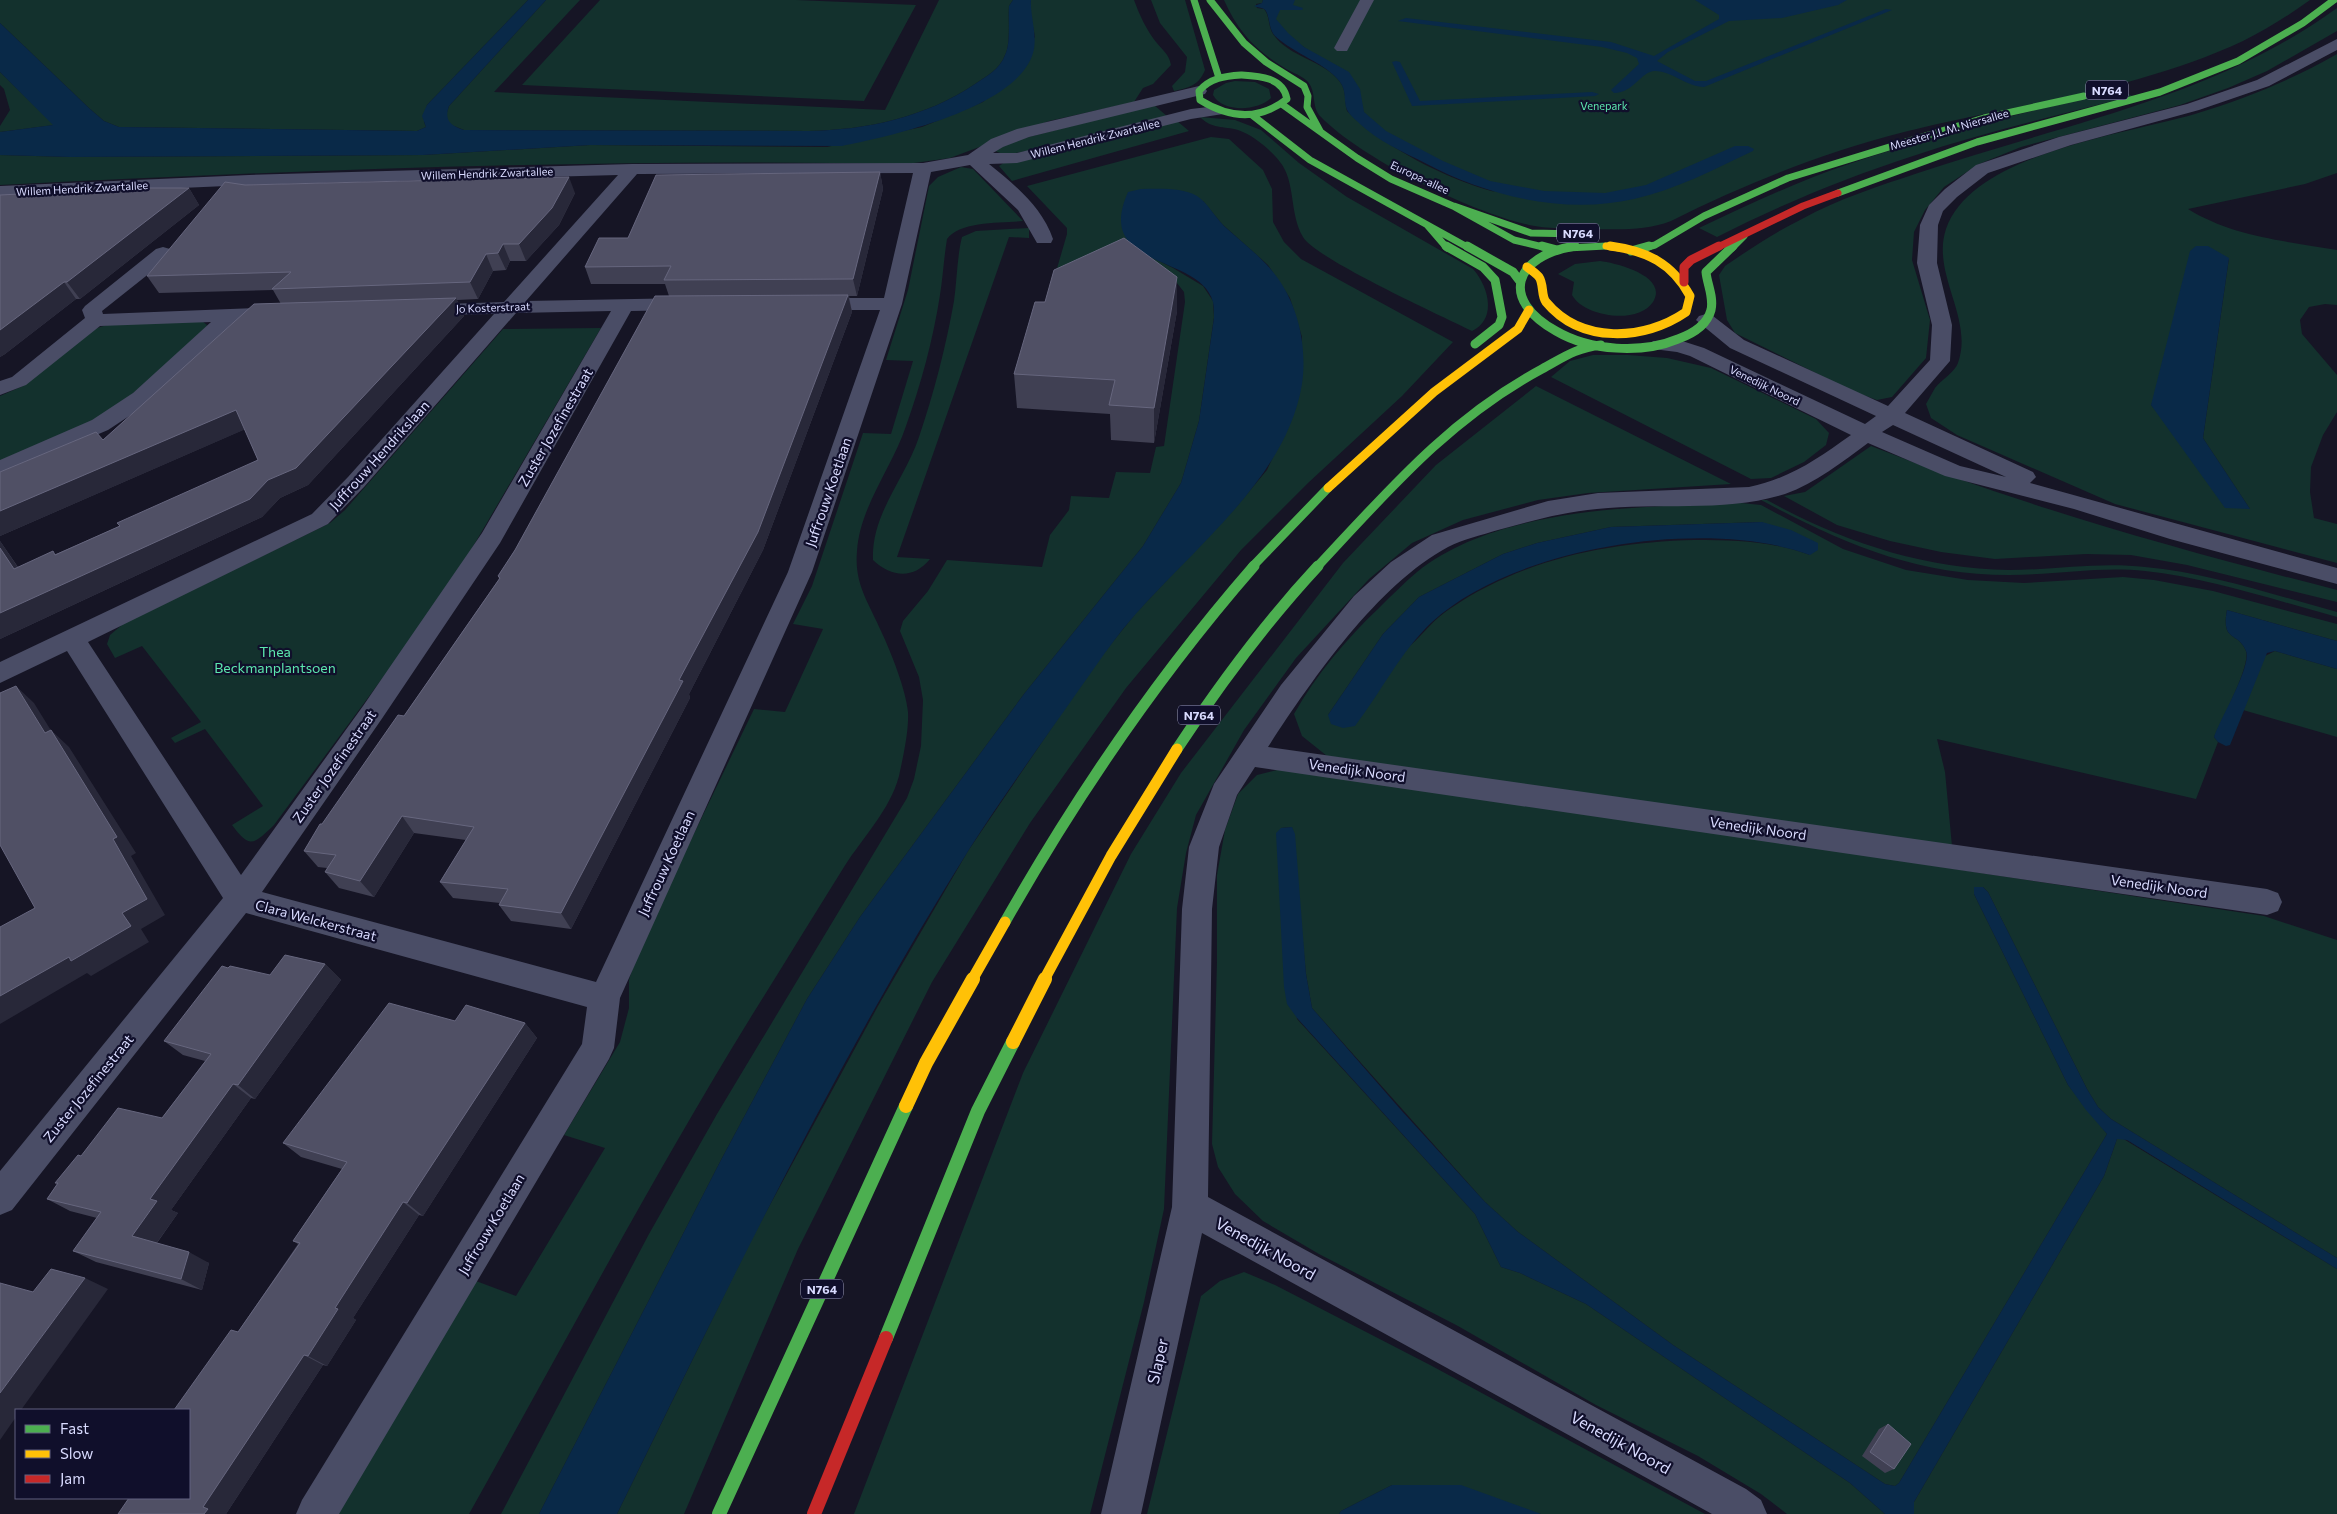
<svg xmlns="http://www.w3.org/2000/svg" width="2337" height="1514" viewBox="0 0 2337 1514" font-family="Commissioner,sans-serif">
  <rect width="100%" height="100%" fill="#161525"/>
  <path fill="#13312d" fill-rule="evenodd" d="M0 0H528L427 105 424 122 426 127 417 131 119 127 104 121 90 109 0 23Z
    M546 0H580L494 92 885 110 939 0H1013L1009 6C1008 21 1011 43 1005 55 1000 69 987 76 975 84 926 117 867 130 808 131L464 130 449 124 446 115 449 106Z
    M600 0H796L916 5 864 101 522 85Z
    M1031 0H1134C1139 14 1147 31 1156 42 1163 51 1169 54 1171 65L1153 84 1143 88 1134 102 1049 121 950 158 907 164C605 158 302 170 0 185V155L70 157 423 155 590 145 827 147 922 127 983 102 1035 37 1030 11Z
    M1151 0H1185L1205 70C1199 85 1189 88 1174 91L1172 86 1185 72 1187 57 1160 23Z
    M1224 0H1263L1262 3 1256 4 1257 8 1264 9C1270 16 1268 26 1273 34 1288 57 1324 60 1340 82 1347 91 1344 101 1347 111 1382 146 1448 180 1495 192L1371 127 1348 79 1276 27 1275 6 1277 0H2310C2289 15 2266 30 2243 41 2136 91 2017 104 1904 132 1823 153 1746 183 1671 221 1642 232 1616 229 1585 229 1566 228 1548 229 1529 225 1471 212 1362 159 1321 117 1310 106 1318 91 1306 80 1299 74 1290 72 1283 67 1255 50 1237 30 1224 0Z
    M2337 8V31L2267 71 2228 88 2180 105 2021 147 1979 164 1944 187 1925 210 1914 232 1912 260 1930 320 1926 358 1892 397 1877 400 1852 391 1735 333 1727 320 1719 275 1725 266C1750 249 1775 232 1802 219 1838 199 1879 186 1918 173 2059 125 2214 98 2337 8Z
    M2337 54V173L2305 184 2188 209C2233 237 2286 241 2337 250V305L2325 304 2309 307 2300 320 2302 334 2337 375V412L2323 435 2311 467 2310 492 2314 518 2337 524V563L2115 504 1957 435 1931 418 1926 404C1929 399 1932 393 1935 388 1941 380 1955 372 1958 363 1974 318 1931 274 1946 229 1972 153 2127 134 2195 114 2244 99 2292 80 2337 54ZM2229 258 2203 438 2250 509 2151 405Z
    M0 72 54 125 0 132V126L10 110 4 89 0 85Z
    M1235 81 1255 82 1269 89 1271 98C1258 111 1223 113 1213 95L1214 90 1226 83Z
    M2121 91 2133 96C2059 115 1985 132 1913 156 1845 178 1780 205 1717 237L1699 228C1748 205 1798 181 1849 164 1939 134 2029 110 2121 91Z
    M1154 105 1168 117 1032 150 1005 155 995 151 1005 143Z
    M1200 117 1235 120 1261 130 1299 163 1347 197 1473 269C1489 287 1497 319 1472 331 1442 316 1316 259 1303 237 1289 213 1296 182 1280 162 1271 150 1253 135 1238 130 1224 126 1211 129 1200 117Z
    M1177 121 1189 131 1012 181 999 166 1005 162Z
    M1211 137 1229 139 1263 170 1272 189 1273 222 1284 242 1301 259 1453 342 1402 396 1308 483 1241 550 1126 688 1030 823 932 982 798 1249 684 1514H617L753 1236 878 1006 968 851 1095 664 1136 613 1237 506 1267 470 1294 412 1301 384 1302 337 1290 298 1268 265 1222 224 1203 201 1123 205V214L1141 252 1173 268 1203 286 1213 301 1214 317 1199 421 1181 483 1143 546 1024 694 940 808 860 917 807 999 721 1160 539 1514H501L649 1234 717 1114 907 798 914 779 921 746 923 700 919 677 900 631 903 621 928 591 947 560 1042 567 1050 535 1069 510 1071 496 1109 498 1116 472 1150 473 1156 447 1164 446 1185 302 1184 292 1173 278 1051 289 1067 234V228L1027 186Z
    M961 167 973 169 1023 221C1002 223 959 221 947 239 944 257 943 276 940 295 933 340 921 384 906 426 892 468 860 506 857 551 854 584 869 603 881 631 891 652 906 690 908 712 909 731 903 757 899 776 890 810 863 837 844 867 814 915 784 964 754 1012 653 1176 563 1346 469 1514H336L476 1281 516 1296 605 1148 564 1135 620 1042 629 1008V980L638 950 754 709 785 712 823 629 793 624 812 586 863 433 891 434 913 361 886 360 908 290 929 186 938 177Z
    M1029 228V238L1009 237 897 557 930 559C914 579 892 578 873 560 871 514 905 479 919 437 934 393 946 346 954 301 957 280 957 257 962 237L976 231Z
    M1600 261C1616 263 1669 276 1653 302 1638 325 1584 317 1572 295L1574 282 1558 274 1575 264Z
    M202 321 207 325 206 329 104 419 0 463V396L23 386 92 330 100 327 111 324Z
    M601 328 468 555 418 630 274 825C253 845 250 849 232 825L263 806 205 729 175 743 171 738 201 722 142 646 115 658 107 644 110 635 123 624 330 523 345 510 503 329Z
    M1593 355H1628L1667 358 1711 368 1816 419 1829 433 1826 445 1804 462 1771 478 1751 479 1551 377 1570 361Z
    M1536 386 1731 484 1588 493 1538 500 1463 520 1412 543 1369 579 1296 658 1244 730 1196 815 1186 853 1177 908 1164 1209 1144 1302 1090 1514H854L1023 1073 1131 854 1181 773 1343 563 1436 465Z
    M1871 446C2022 506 2180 550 2337 590V602L2187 565 2131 555 2086 554 1995 559 1941 552 1890 541 1837 525 1784 496 1805 492Z
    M1761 500H1767C1841 541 1923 569 2009 570 2055 570 2098 562 2145 567 2210 573 2274 595 2337 612V617C2274 600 2210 578 2145 571 2099 566 2055 575 2009 575 1915 575 1842 543 1761 500Z
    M1741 503 1761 505 1843 549 1906 570 1968 580 2024 583 2123 577 2154 580 2213 591 2337 624V641L2227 610C2221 643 2238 631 2246 651 2251 665 2221 721 2214 737L2218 742 2196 799 1937 739 1945 772 1952 846 1327 756 1302 736 1294 714C1316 675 1346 639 1379 608 1391 596 1404 583 1417 572 1500 506 1640 507 1741 503ZM1762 522 1810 555C1772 541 1735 540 1695 540 1609 542 1523 559 1451 608 1435 618 1425 632 1412 644 1384 668 1356 691 1328 715L1383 634 1419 597 1503 554 1537 543 1611 527Z
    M2275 651 2337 669V737L2243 710 2265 656Z
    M1281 769 1429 789 2264 916 2337 940V1258L2111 1119 2098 1107 2087 1089 1988 892 1983 887H1974V894L2068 1085 2107 1134 1899 1483 1895 1486 1885 1484 1673 1345 1518 1232 1485 1202 1312 1008 1306 974 1292 827 1281 828 1297 1019 1475 1214 1501 1267 1520 1273 1586 1304 1850 1483 1885 1514H1787L1761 1494 1698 1456 1596 1405 1458 1326 1319 1254 1263 1221 1235 1194 1218 1167 1212 1144 1217 962V875L1225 830 1238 794 1257 775Z
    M2122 1138 2337 1269V1514H1914V1502L2104 1176 2117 1139Z
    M1244 1272 1275 1285 1432 1366 1705 1514H1541L1392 1485 1341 1511 1339 1514H1147L1201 1296 1220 1281Z"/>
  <path fill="#092948" d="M528 0H546L449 106C444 120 450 126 464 130L808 131C867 130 926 117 975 84 987 76 1000 69 1005 55 1011 43 1008 20 1009 6L1013 0H1031C1030 17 1038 36 1033 53 1017 108 892 136 842 146L590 145 423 155 70 157 0 155V132L53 125 0 72V23L90 109 104 121 119 127 417 131 426 127 422 116 427 105Z
    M1263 0H1295L1293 5 1303 8 1302 10H1280L1276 19 1288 33 1304 47 1349 72 1360 89 1364 112 1386 131 1443 161 1490 181 1544 191 1605 193 1646 185 1735 146H1748L1754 149 1753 151C1715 169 1675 190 1634 199 1564 215 1487 196 1425 163 1403 152 1378 141 1360 124 1356 120 1347 113 1346 107 1344 98 1346 90 1340 82 1326 63 1294 54 1275 36 1268 29 1270 13 1264 9 1261 7 1257 8 1254 6L1262 3Z
    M1695 0H1847L1838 5 1782 18 1729 21 1668 52 1657 61 1695 81H1706L1886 9 1892 10 1704 87C1687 87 1672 71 1655 71 1641 71 1634 93 1614 93L1611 90 1639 64 1637 58 1627 53 1602 47 1398 21 1406 18 1611 42 1654 56 1719 19V15Z
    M1396 61 1400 62 1420 101 1592 92 1599 94 1595 96 1412 106 1392 62Z
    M1141 189C1159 189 1181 187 1197 196 1207 202 1215 217 1224 226 1238 239 1253 250 1266 264 1296 295 1308 342 1302 384 1286 483 1183 555 1123 629 1098 661 1076 695 1052 728 1024 768 996 807 970 848 836 1061 727 1289 617 1514H539L721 1160 807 999 860 917 940 808 1024 694 1143 546 1181 483 1199 421 1214 318C1214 313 1214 307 1213 302 1200 253 1093 271 1128 192Z
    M2196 246H2208L2229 258 2203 438 2250 509 2225 508 2151 405 2190 251Z
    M1762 522 1791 530 1818 543V550L1810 555C1707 517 1514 546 1432 622 1401 651 1381 692 1355 726L1343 728 1331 724 1328 715 1383 634 1419 597 1503 554 1537 543 1611 527Z
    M2227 610 2337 641V669L2275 651 2267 653 2230 745 2226 746 2218 742 2214 737C2220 719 2252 666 2246 651 2238 631 2221 643 2227 610Z
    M1292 827 1295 834 1306 974 1312 1008 1401 1110 1485 1202 1518 1232 1673 1345 1885 1484 1895 1486 1899 1483 2107 1134 2086 1110 2068 1085 1974 894V887H1983L1988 892 2087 1089 2098 1107 2111 1119 2337 1258V1269L2127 1140 2117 1139 2104 1176 1914 1502V1514H1885L1850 1483 1586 1304 1520 1273 1501 1267 1475 1214 1297 1018 1287 1004 1284 987 1276 833 1281 828Z
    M1392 1485H1461L1541 1514H1339L1341 1511Z"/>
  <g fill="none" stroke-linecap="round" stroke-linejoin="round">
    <path fill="#4a4d66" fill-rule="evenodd" d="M1360 0H1374L1347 51H1337L1334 48Z
      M2337 39V50L2269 86 2199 110 2071 145 1988 173 1957 197 1943 211 1938 225 1937 263 1952 325 1950 361 1905 413 2033 472 2036 477 2030 483 2337 568V584L2170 539 2074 509 1945 476 1868 443C1842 462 1816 483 1785 494 1725 513 1659 502 1597 509 1563 512 1531 521 1498 530 1482 535 1463 539 1448 547 1377 585 1311 681 1268 747L2267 889 2278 893 2282 902 2278 911 2267 915 1255 767 1237 795 1219 847 1212 909 1208 1197 1746 1489 1761 1500 1767 1514H1712L1202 1233 1141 1514H1101L1172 1207 1182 909 1189 847 1214 784 1281 685 1354 596 1391 562 1432 535 1548 501 1598 493 1749 487C1791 478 1817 459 1851 435L1690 356 1677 352 1653 349 1650 345 1653 341 1679 340 1704 348 1865 424 1876 416 1730 348 1696 320 1699 316 1706 314 1713 316 1744 340 1888 406 1930 360 1932 325 1917 263 1920 225 1929 205 1945 189 1976 165 2059 137 2187 104 2257 80ZM1893 425 2006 477 1960 466 1882 432Z
      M1199 86 1205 88 1207 91 1205 94 1029 137 1003 147 993 153H1017L1191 109 1217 106 1225 111 1223 114 1191 119 1017 163 989 164C1015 185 1042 207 1053 239L1051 243H1037L1018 210 970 165 931 172 902 304 812 572 620 998 614 1048 609 1059 339 1514H296L302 1500 582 1044 587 1007 246 913 12 1210 0 1215V1171L223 898 67 651 0 683V662L312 514 348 477 494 314 423 315 416 313 413 309 416 305 504 302 618 175 249 185 0 196V186L249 175 632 164 923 163 968 155 991 139 1017 129ZM913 173 884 298H813L806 300 803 304 806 308 813 310H880L788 572 596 982 262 892 381 720 500 543 631 311 688 310 695 308 698 304 695 300 688 298 526 301 637 174ZM611 311 482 533 363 706 241 875 88 642 328 524 364 487 516 313Z
      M163 247 170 249 172 253 170 257 102 311 103 314 281 307 288 309 291 313 288 317 281 319 235 321 149 403 108 430 0 476V460L92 420 133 393 211 322 100 326 26 385 0 395V381L12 377 85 318 82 310 85 306 156 249Z"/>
    <path stroke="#4caf50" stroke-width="7" d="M1194 0 1219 78
      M1210 0 1244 43 1266 62 1304 86 1308 96 1307 107 1320 131
      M1241 75C1259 76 1283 77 1287 99 1259 121 1229 118 1200 100L1199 91C1210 78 1225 76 1241 75Z
      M1283 105 1357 158 1391 179 1453 206 1514 240 1547 248
      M1252 115 1310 160 1469 248
      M1838 193 1977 142 2160 92 2238 61 2303 23 2334 0
      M1454 206 1531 233 1580 234
      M1428 226 1447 248
      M1567 248 1606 246
      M1644 248 1655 245 1704 216 1788 178 1984 118 2084 96
      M1732 248 1744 236"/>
    <path stroke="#4caf50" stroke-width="9" d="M1446 246 1483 267 1495 280 1502 317 1499 325 1475 344
      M1467 246 1513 272 1519 280
      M1542 246 1557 250
      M1575 246C1514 256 1499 299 1556 331 1590 351 1642 354 1678 339 1692 334 1707 325 1711 310 1714 297 1707 284 1706 272L1733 246
      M1631 251 1649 246
      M1252 567 1328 488
      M1317 567C1388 491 1449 419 1542 369 1564 357 1576 348 1601 345"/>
    <path stroke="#4caf50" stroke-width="11" d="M1177 749C1220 684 1265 623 1318 566
      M1005 922C1077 795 1158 676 1254 566"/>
    <path stroke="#4caf50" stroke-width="14" d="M886 1338 978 1111 1013 1042
      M719 1514 906 1106"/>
    <path stroke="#ffc107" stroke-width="7" d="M1606 246 1619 248"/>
    <path stroke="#ffc107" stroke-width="9" d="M1527 267C1531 270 1536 273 1539 277 1544 284 1541 296 1546 302 1581 344 1644 341 1686 312L1690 296C1672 263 1647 251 1610 246
      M1328 488 1434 392 1518 329 1529 310"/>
    <path stroke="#ffc107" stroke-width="11" d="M972 980 1005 922
      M1044 980 1111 856 1177 749"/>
    <path stroke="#ffc107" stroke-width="14" d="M1013 1042 1045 979
      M906 1106 926 1063 973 979"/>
    <path stroke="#c62828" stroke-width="7" d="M1716 248 1803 206 1838 193"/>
    <path stroke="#c62828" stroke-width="9" d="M1684 282V267L1691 260 1719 246"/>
    <path stroke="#c62828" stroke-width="14" d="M814 1514 886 1338"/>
  </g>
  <path fill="#404053" d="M880 172 883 189 857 296H849L852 312 763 550 689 694 690 698 571 929 511 921 499 905 500 903 453 898 440 882 466 840 414 833 374 897 339 888 325 872 327 868 318 867 304 851 322 824 404 716 499 579 498 576 515 550 669 296 665 284H591L585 267 628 238Z
    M245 185 575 193 559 225 526 261H510L506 270 493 271 478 299 457 300 464 316 308 485 280 498 262 517 0 639V541L18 567 56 554 120 526 258 460 245 429 0 536V472L103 440 281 304 273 290 159 293 147 276Z
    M189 188 199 205 80 299H76L5 354 0 357V195Z
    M1177 311 1154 443 1111 440 1110 414 1017 408 1014 374Z
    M325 964 341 980 255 1099 251 1098 171 1210 178 1213 157 1243 209 1263 202 1290 96 1262 73 1251 97 1218 70 1211 47 1199 57 1184 55 1183 162 1118 205 1061 183 1055 164 1041 270 975Z
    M455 1021 525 1023 537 1038 423 1216 419 1215 353 1318 356 1320 327 1366 323 1365 226 1514H118L189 1498 238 1332 298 1244 293 1241 342 1169 301 1157 283 1143Z
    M1888 1424 1894 1469 1885 1473 1862 1456 1879 1429Z"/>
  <path fill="#282839" d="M880 172 883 189 857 296 853 279Z
    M569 177 575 193 559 225 526 261 519 244Z
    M189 188 199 205 80 299 67 282Z
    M503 244 510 261 506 270 498 253Z
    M486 254 493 271 478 299 470 282Z
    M1177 277V311L1154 443V408Z
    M64 282 76 299 5 354 0 357V330Z
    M848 295 852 312 763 550 689 694 690 698 571 929 561 913 679 680Z
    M456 298 464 316 308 485 280 498 262 517 0 639V613L268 480Z
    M236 410 248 428 0 536V511Z
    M0 541 31 587 14 569 0 548Z
    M16 686 34 703 63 750 45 733Z
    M51 730 69 747 136 853 131 856 165 915 141 929 149 942 91 976 87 973 0 1024V996L122 913Z
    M402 816 414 833 374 897 360 881Z
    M325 964 341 980 255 1099 238 1085Z
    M525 1023 537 1038 423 1216 407 1203Z
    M233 1084 251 1098 171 1210 178 1213 153 1248 132 1236 150 1199Z
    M403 1202 419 1215 353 1318 356 1320 327 1366 308 1356 335 1308Z
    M189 1252 209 1263 202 1290 181 1279Z
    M85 1278 108 1289 21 1410H16V1417L0 1440V1393Z
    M304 1355 323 1365 226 1514H204L203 1507Z"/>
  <path fill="#505065" stroke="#66667e" d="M880 172 853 279 664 280 671 266 585 267 599 238H628L656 175Z
    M569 177 552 208 519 244H503L498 253 486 254 470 282 272 289 291 272 147 276 225 182 245 185Z
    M136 188H189L67 282H64L0 330V195Z
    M1124 238 1177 277 1154 408 1109 405 1115 380 1014 374 1035 302H1045L1054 270Z
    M848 295 758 532 679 680 683 681 561 913 499 905 508 889 440 882 474 827 402 816 360 881 325 872 336 855 304 851 320 824H322L398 715 404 716 500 578 498 576 515 550 655 296Z
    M456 298 296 468 268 480 250 499 0 613V548L14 569 53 551 55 555 120 526 117 523 258 460 236 410 0 511V472L96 432 103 440 254 304Z
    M16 686 45 733 51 730 117 837 113 839 147 899 122 913 131 926 71 961 69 957 0 996V927L35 908 0 845V693Z
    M285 955 325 964 238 1085 233 1084 150 1199 157 1201 132 1236 189 1252 181 1279 73 1251 101 1212 47 1199 58 1183H55L78 1155 81 1156 118 1108 162 1118 211 1054 164 1041 222 966 228 968 230 966 270 975Z
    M389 1003 455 1021 466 1005 525 1023 407 1203 403 1202 335 1308 338 1309 308 1356 304 1355 203 1507 208 1509 204 1514H118L129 1498H189V1410H174L231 1330 238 1332 300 1243 293 1241 347 1162 283 1143Z
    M51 1269 85 1278 0 1393V1283L33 1292Z
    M1888 1424 1911 1444 1894 1469 1870 1452Z"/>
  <g text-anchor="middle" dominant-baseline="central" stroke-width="4.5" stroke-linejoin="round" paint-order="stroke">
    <g font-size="11" fill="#5de7ae" stroke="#100f2b">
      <text x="1604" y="105">Venepark</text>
    </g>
    <g font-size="11" fill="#d9dbff" stroke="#100f2b">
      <text transform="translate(1949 129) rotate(-16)">Meester J.L.M. Niersallee</text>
      <text transform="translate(1095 138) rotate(-14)">Willem Hendrik Zwartallee</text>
      <text transform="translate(487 173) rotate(-2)">Willem Hendrik Zwartallee</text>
      <text transform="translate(1420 177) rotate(25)">Europa-allee</text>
      <text transform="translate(82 188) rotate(-3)">Willem Hendrik Zwartallee</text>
      <text transform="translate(493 307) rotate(-2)">Jo Kosterstraat</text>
      <text transform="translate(1765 385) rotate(26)">Venedijk Noord</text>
    </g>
    <g fill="#100f2b" stroke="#9d9ebf" stroke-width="1">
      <rect x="2086" y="80.5" width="42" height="19" rx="4"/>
      <rect x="1557" y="223.5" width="42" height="19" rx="4"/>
      <rect x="1178" y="705.5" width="42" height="19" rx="4"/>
      <rect x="801" y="1279.5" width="42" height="19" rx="4"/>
    </g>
    <g font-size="12" font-weight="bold" fill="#d9dbff">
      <text x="2107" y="90">N764</text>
      <text x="1578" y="233">N764</text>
      <text x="1199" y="715">N764</text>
      <text x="822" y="1289">N764</text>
    </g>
    <g font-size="14" fill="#d9dbff" stroke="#100f2b">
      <text transform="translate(555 427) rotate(-60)">Zuster Jozefinestraat</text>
      <text transform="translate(379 455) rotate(-48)">Juffrouw Hendrikslaan</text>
      <text transform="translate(828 492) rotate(-71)">Juffrouw Koetlaan</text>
      <text transform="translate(334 766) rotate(-55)">Zuster Jozefinestraat</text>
      <text transform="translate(1357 770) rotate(8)">Venedijk Noord</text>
      <text transform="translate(1758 828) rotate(8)">Venedijk Noord</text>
      <text transform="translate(666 863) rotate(-65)">Juffrouw Koetlaan</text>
      <text transform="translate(2159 886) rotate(8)">Venedijk Noord</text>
      <text transform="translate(316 920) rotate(15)">Clara Welckerstraat</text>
      <text transform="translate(88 1088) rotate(-51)">Zuster Jozefinestraat</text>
      <text transform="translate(491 1224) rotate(-59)">Juffrouw Koetlaan</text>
    </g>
    <g font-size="14" fill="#5de7ae" stroke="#100f2b">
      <text x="275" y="651">Thea<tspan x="275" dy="16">Beckmanplantsoen</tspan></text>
    </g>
    <g font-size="16" fill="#d9dbff" stroke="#100f2b">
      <text transform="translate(1266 1248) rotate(29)">Venedijk Noord</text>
      <text transform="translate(1157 1361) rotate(-77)">Slaper</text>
      <text transform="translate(1621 1442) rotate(29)">Venedijk Noord</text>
    </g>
  </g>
  <rect x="15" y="1409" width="175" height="90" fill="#100f2b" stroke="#606180"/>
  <rect x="25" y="1425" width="25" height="8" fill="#4caf50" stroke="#606180"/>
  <text x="60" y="1434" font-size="15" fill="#d9dbff">Fast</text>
  <rect x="25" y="1450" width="25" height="8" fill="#ffc107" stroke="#606180"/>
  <text x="60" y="1459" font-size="15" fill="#d9dbff">Slow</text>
  <rect x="25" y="1475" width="25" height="8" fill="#c62828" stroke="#606180"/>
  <text x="60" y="1484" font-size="15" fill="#d9dbff">Jam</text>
</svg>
